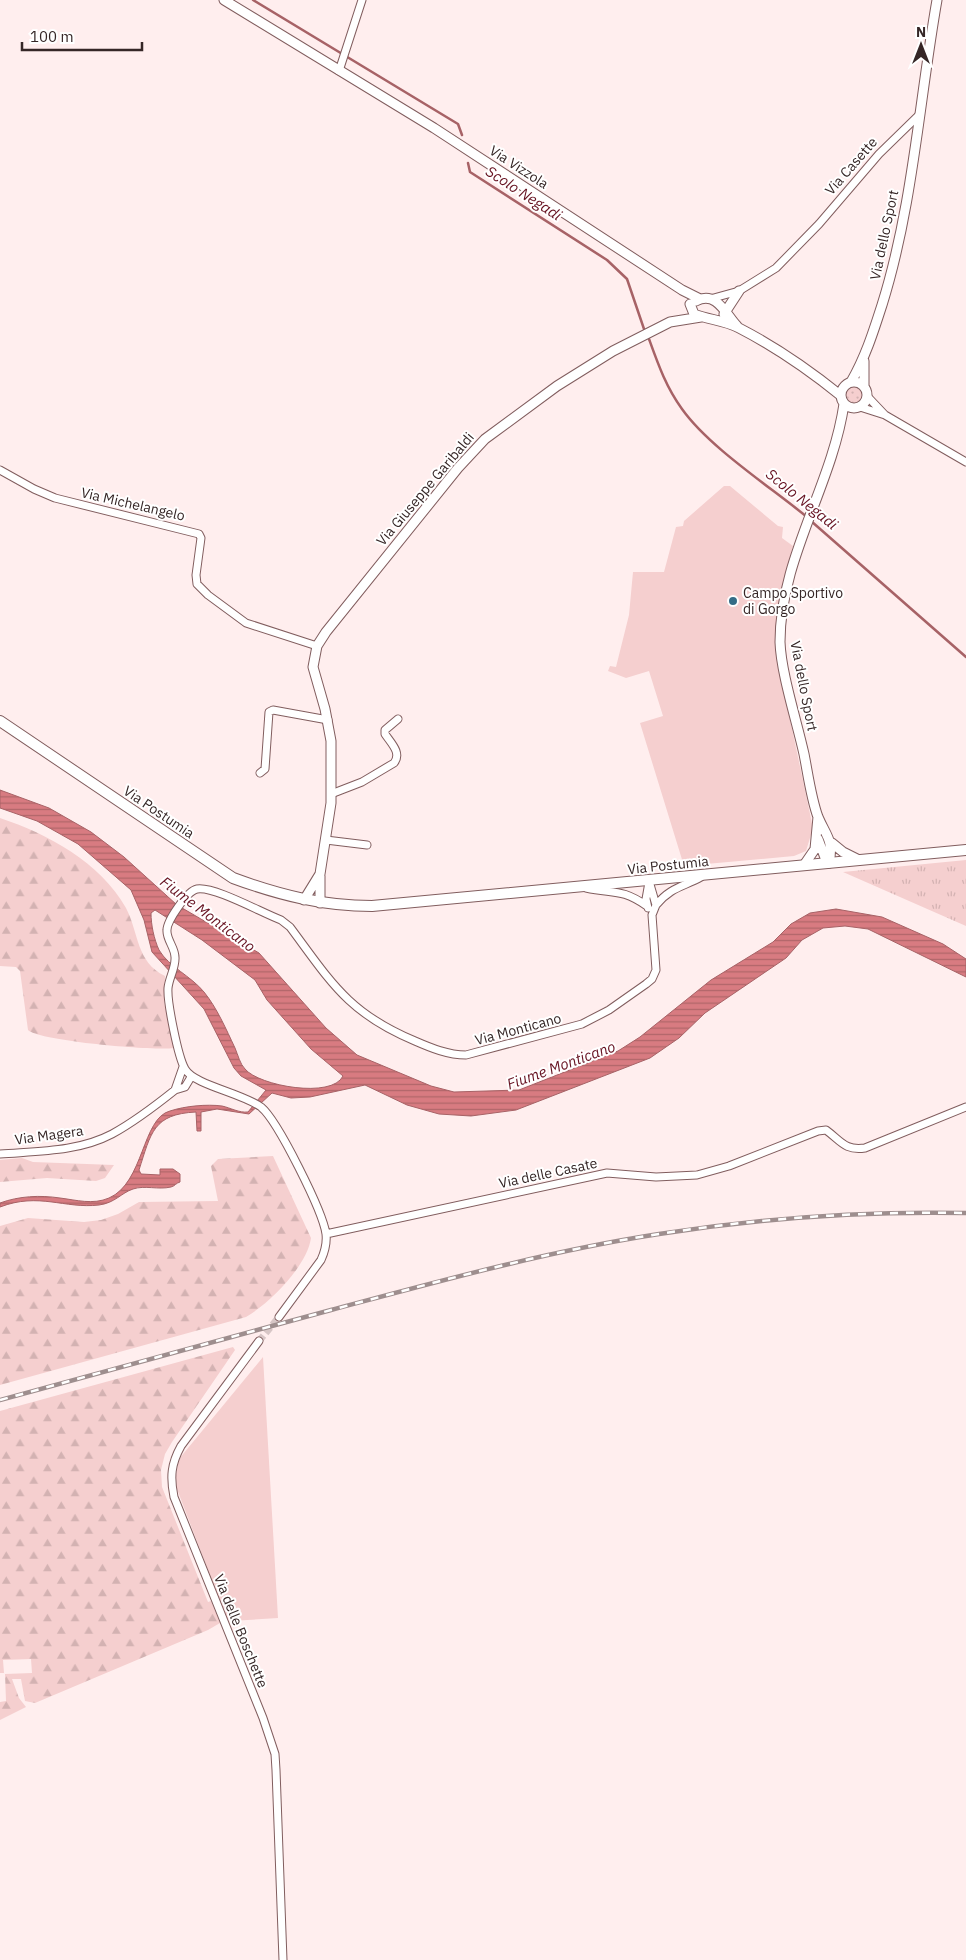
<svg xmlns="http://www.w3.org/2000/svg" width="966" height="1960" viewBox="0 0 966 1960" font-family="'IBM Plex Sans',sans-serif">
  <defs>
    <pattern id="grass-dots" width="8" height="8" patternUnits="userSpaceOnUse" patternTransform="scale(1.25)"><rect width="8" height="8" fill="#f5cfcf"/><path d="M2 2h.1M6 6h.1" fill="none" stroke="#d3b2b2" stroke-width="1.8" stroke-linecap="round"/></pattern>
    <pattern id="forest-firs" width="22" height="20" patternUnits="userSpaceOnUse" patternTransform="scale(1.25)"><rect width="22" height="20" fill="#f5cfcf"/><path d="M5 1l3.5 6h-7zM16 11l3.5 6h-7z" fill="#d3b2b2"/></pattern>
    <pattern id="park-tufts" width="24" height="20" patternUnits="userSpaceOnUse" patternTransform="scale(1.25)"><rect width="24" height="20" fill="#f5cfcf"/><path d="M3 7l-1-3M5 7V3M7 7l1-3M15 17l-1-3M17 17v-4M19 17l1-3" fill="none" stroke="#d3b2b2"/></pattern>
    <pattern id="water-rules" width="6" height="5" patternUnits="userSpaceOnUse" patternTransform="scale(1.25)"><rect width="6" height="5" fill="#d87b81"/><path d="M0 2.5h6" fill="none" stroke="#b06569"/></pattern>
  </defs>
  <rect width="100%" height="100%" fill="#fee"/>
  <path fill="url(#grass-dots)" d="M846 395a8 8 0 1 1 16 0a8 8 0 1 1-16 0Z"/>
  <path fill="url(#forest-firs)" d="M0 818C48 834 100 862 126 908 139 933 136 962 165 976L164 1002 174 1048C154 1051 39 1041 28 1030L20 971 16 967 0 966Z
    M273 1156 311 1238C307 1266 270 1303 246 1317L0 1385V1226L28 1218 84 1222 101 1220 118 1214 139 1202 218 1201 211 1166 218 1159Z
    M22 1158 33 1162 114 1165 105 1178 96 1181 47 1178 0 1182V1160Z
    M233 1347 235 1350 172 1442 165 1454 161 1470 162 1487 208 1602 211 1601 220 1623 208 1630 35 1703 25 1701 21 1679H12L19 1698 26 1707 0 1720V1702L6 1701 5 1674 32 1673 31 1659 3 1660 4 1673H0V1411Z"/>
  <path fill="url(#park-tufts)" d="M966 860V926L843 872Z"/>
  <path fill="#f5cfcf" d="M724 486H730L778 526 783 527 782 538 793 546 779 601 777 637 780 672 813 828 806 851 794 856 684 866 640 723 663 716 649 671 626 678 608 671 610 666 616 667 629 615 633 572H664L676 527 683 526 684 521Z
    M263 1357 278 1618 231 1621 227 1620 177 1489 176 1476 179 1459Z"/>
  <path fill="url(#water-rules)" stroke="#a76266" fill-rule="evenodd" d="M0 790 49 808 91 832 124 857 177 905 259 953 326 1028 357 1055 431 1086 454 1092 519 1090 618 1051 640 1037 711 980 773 942 791 924 810 913 836 909 882 917 943 944 966 959V977L868 929 845 926 823 928 802 940 786 958 705 1013 679 1038 650 1058 516 1110 471 1116 439 1114 407 1105 365 1085 310 1097 291 1098 272 1093 249 1114 217 1109 201 1112V1131H197L196 1112C153 1114 151 1133 139 1170L141 1174 160 1175V1169H173L180 1174V1182C176 1183 175 1186 171 1187 158 1190 145 1185 133 1189 121 1193 115 1203 99 1205 64 1209 39 1192 0 1207V1203C19 1196 40 1195 60 1198 76 1200 93 1205 109 1198 144 1183 142 1118 170 1111 185 1106 207 1104 222 1106 231 1108 239 1113 248 1112L266 1090 241 1076 234 1068 204 1009 152 952 144 920 131 890 78 844 37 821 0 808ZM155 910 202 940 255 980 267 1000 311 1049 343 1076C332 1099 259 1086 245 1069 240 1064 238 1055 235 1048 226 1029 217 1008 204 992 191 976 169 967 159 950 154 939 151 925 151 913Z"/>
  <g fill="none" stroke-linecap="round" stroke-linejoin="round">
    <path stroke="#a76266" stroke-width="2.5" d="M253 0 458 124 462 135
      M468 163 470 172 607 260 627 279 644 329
      M649 339C658 364 666 387 682 409 709 447 769 486 807 517
      M811 521 966 657"/>
    <path stroke="#d7c6c6" stroke-width="7" stroke-dasharray="7 3.5" stroke-linecap="butt" d="M259 1341 279 1317"/>
    <defs>
      <path id="minor" d="M339 71 362 0
        M710 299 739 291 776 268 819 224 879 154 919 115
        M860 407 885 415 867 396
        M885 415 966 462
        M0 470 34 489 55 498 199 534 201 538 196 575 197 584 208 595 246 623 317 646
        M260 773 265 769 269 712 273 710 328 720
        M331 794 362 782 394 763C402 753 391 743 385 734V730L398 719
        M326 840 367 845
        M586 888C614 894 621 888 647 906
        M656 905C671 887 683 887 701 877
        M648 908 646 899 649 882
        M175 1090 183 1067
        M0 1154C37 1151 78 1152 112 1134 134 1122 155 1106 175 1090L185 1087 191 1077
        M326 1234 607 1173 656 1177 697 1175 729 1166 818 1131 826 1130C841 1141 845 1151 865 1148L966 1107
        M279 1317 321 1260C325 1251 327 1243 326 1234 323 1212 278 1121 261 1107 242 1093 194 1085 185 1069 178 1057 167 1002 168 988 169 978 175 969 175 959 176 948 166 940 167 930 167 921 187 891 197 889 214 886 262 913 281 920L290 927C331 982 348 1013 415 1041 431 1048 448 1055 466 1055L582 1024 609 1010 646 984 652 979 656 970 652 915 656 905 649 881
        M259 1341 181 1446C171 1464 170 1477 174 1497L263 1718 275 1754 276 1770 283 1960"/>
      <path id="tertiary" d="M224 0 434 128 682 290 700 299
        M696 301C717 290 726 315 737 326
        M690 304 694 314C709 320 724 320 739 328 774 346 809 370 840 395
        M724 314 739 291
        M841 395a13 13 0 1 1 26 0a13 13 0 1 1-26 0Z
        M851 382C865 358 873 333 882 305 913 206 919 102 937 0
        M864 387V361
        M818 839 827 863
        M832 843 843 852 859 860
        M829 863C834 840 826 836 818 817 811 798 808 774 804 754 797 722 781 673 780 642 780 558 832 486 844 404
        M804 865 815 849 818 817
        M320 876V903
        M304 900 320 874 331 803V741L325 709 313 667 317 646 326 632 458 468 485 439 557 386 613 351 670 322 701 317"/>
      <path id="primary" d="M0 721 233 878C279 895 323 906 372 906L966 850"/>
    </defs>
    <use href="#minor" stroke="#815d5e" stroke-width="9"/>
    <use href="#tertiary" stroke="#815d5e" stroke-width="11"/>
    <use href="#primary" stroke="#815d5e" stroke-width="12"/>
    <use href="#minor" stroke="#fff" stroke-width="7"/>
    <use href="#tertiary" stroke="#fff" stroke-width="9"/>
    <use href="#primary" stroke="#fff" stroke-width="10"/>
    <defs>
      <path id="rail" d="M0 1400C110 1370 220 1340 331 1310 440 1281 548 1251 659 1234 761 1218 863 1211 966 1213"/>
    </defs>
    <use href="#rail" stroke="#9e8e8e" stroke-width="4.5"/>
    <use href="#rail" stroke="#fff" stroke-width="2.5" stroke-dasharray="8" stroke-linecap="butt"/>
  </g>
  <circle fill="#346c86" stroke="#fff" stroke-width="2" cx="733" cy="601" r="5"/>
  <g text-anchor="middle" dominant-baseline="central" stroke-width="4" stroke-linejoin="round" paint-order="stroke">
    <g font-size="14" fill="#352626" stroke="#fff">
      <text transform="translate(851 166) rotate(-49)">Via Casette</text>
      <text transform="translate(519 167) rotate(33)">Via Vizzola</text>
      <text transform="translate(884 235) rotate(-78)">Via dello Sport</text>
      <text transform="translate(425 489) rotate(-50)">Via Giuseppe Garibaldi</text>
      <text transform="translate(133 504) rotate(13)">Via Michelangelo</text>
      <text transform="translate(804 686) rotate(79)">Via dello Sport</text>
      <text transform="translate(159 812) rotate(34)">Via Postumia</text>
      <text transform="translate(668 865) rotate(-6)">Via Postumia</text>
      <text transform="translate(518 1029) rotate(-15)">Via Monticano</text>
      <text transform="translate(49 1135) rotate(-8)">Via Magera</text>
      <text transform="translate(548 1173) rotate(-12)">Via delle Casate</text>
      <text transform="translate(241 1631) rotate(68)">Via delle Boschette</text>
    </g>
    <g font-size="14" fill="#352626" stroke="#fff" text-anchor="start">
      <text x="743" y="593">Campo Sportivo<tspan x="743" dy="16">di Gorgo</tspan></text>
    </g>
    <g font-size="15" font-style="italic" fill="#661120" stroke="#fff">
      <text transform="translate(524 193) rotate(33)">Scolo Negadi</text>
      <text transform="translate(802 499) rotate(39)">Scolo Negadi</text>
      <text transform="translate(208 914) rotate(37)">Fiume Monticano</text>
      <text transform="translate(561 1065) rotate(-20)">Fiume Monticano</text>
    </g>
  </g>
  <g transform="translate(921 45)" stroke="#ffffff" stroke-width="4" paint-order="stroke">
  <path d="M0-4L9 19L0 12L-9 19Z" fill="#352626"/>
  <text y="-8" font-size="14" font-weight="bold" text-anchor="middle" fill="#352626">N</text>
  </g>
  <path d="M22 42v8h120v-8" fill="none" stroke="#352626" stroke-width="2.5"/>
  <text x="30" y="42" font-size="15" fill="#352626" stroke="#ffffff" stroke-width="4" paint-order="stroke">100 m</text>
</svg>
